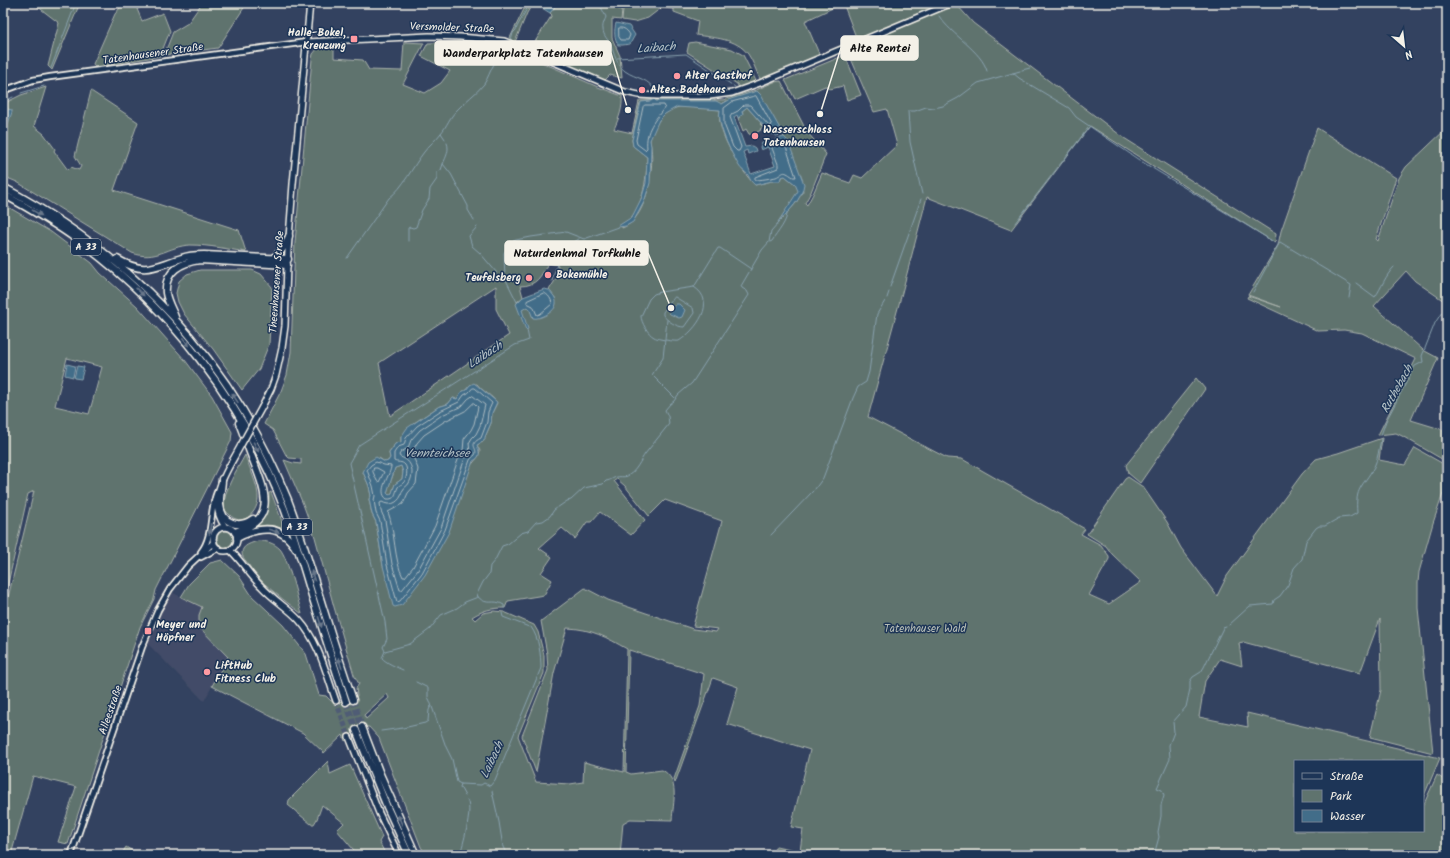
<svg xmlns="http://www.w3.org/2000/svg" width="1450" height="858" viewBox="0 0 1450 858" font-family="Kalam,sans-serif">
  <rect width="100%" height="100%" fill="#334260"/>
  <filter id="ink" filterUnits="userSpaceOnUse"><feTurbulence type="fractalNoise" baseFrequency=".025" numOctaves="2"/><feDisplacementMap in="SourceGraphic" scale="8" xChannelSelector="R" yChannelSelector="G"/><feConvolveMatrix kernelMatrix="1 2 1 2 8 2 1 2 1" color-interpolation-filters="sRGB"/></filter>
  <g filter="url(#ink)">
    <path fill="#434c67" d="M173 593 203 607 199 627 228 657 204 701 148 644V641L166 602Z"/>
    <path fill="#5f736e" stroke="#aab2ab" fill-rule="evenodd" d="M33 3H80L52 70 48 66 59 23Z
      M124 3H152L137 9 142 21 163 13 170 31 160 56 95 67 93 64 115 14Z
      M202 3H247L218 48 164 55 173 32 188 23Z
      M527 3H533L527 13 515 42 509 40Z
      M558 3H608L622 11 621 20 612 19V38L620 56 622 78 610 75 604 81 531 48 552 15 550 13Z
      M610 3H952L957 5 973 23 1124 138 1276 234 1275 243 1090 126 1011 230 927 197 899 304 868 417 947 458 962 459 1085 529 1081 534 1101 545 1109 556V559L1089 595 1109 604 1141 582 1112 554 1106 546 1087 534 1125 479 1128 477 1143 487 1167 522 1181 548 1217 596 1227 576 1302 474 1316 459 1338 453 1382 438 1379 460 1405 465 1415 448 1447 466V482L1433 523 1419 572 1418 583V608L1433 753 1370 737 1381 690 1380 619 1360 673 1243 642 1239 643 1242 666 1220 659 1205 681 1199 717 1248 727 1247 713 1440 758 1423 798V761H1295V831H1423V806L1437 775 1447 782V855H772L776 846 800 851 803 829 791 827 810 750 727 724 738 687 713 678 675 783 674 779 700 706 704 674 629 650 626 772 631 774 662 770C680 779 673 803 672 820L630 819 623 823 620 855H426L421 847 379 738 369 727H359L345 741 343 735 324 753 303 733 212 686 228 657 199 627V615L202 607 181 597 189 584 210 563 222 560 239 576 252 596 283 625 306 654 319 695 326 696 331 701 350 702 357 696 356 688 359 684 354 675 334 607 315 537 303 504 284 460 293 463 301 464V459L289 458 286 455 273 430 264 424 281 391 287 375 291 352 295 242 312 59 313 54 318 48 334 47V58L363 60 369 70 402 71 404 42 424 43 403 84 425 93 441 83 450 71 421 56 428 43 459 42 501 46 527 56 598 87 622 96C623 108 619 118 614 129L632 133 639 101 641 100H652L641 102 640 103 632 140 633 146 647 157C647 177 643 215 622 224V228C642 221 649 190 651 171 652 163 652 154 651 147 651 145 650 143 650 141 650 129 664 111 675 108 684 105 710 109 720 110 715 131 741 171 755 185L772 181H780L781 177 785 176 795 184 799 191 779 222 796 203 803 191 788 141 784 137 765 103 726 101 722 104 655 100H723L756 90 774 82 781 81 807 132 826 154 811 192 805 203 807 205 813 194 822 173 850 183 854 175 862 178 897 145 887 109 874 112 849 54 859 45 843 3 805 21 820 56 764 79H760C756 71 753 61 748 54 736 38 714 38 696 35L698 21 674 12V9L661 8 648 18 635 22 622 20 623 10ZM548 263 558 265 556 279 549 290 556 299 533 318 530 308 527 307 521 310 517 302 523 297 520 286C537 286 541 276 548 263ZM496 286V309L509 335 390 416 379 363ZM477 384C482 391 493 396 497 403L492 413 491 423 483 442 477 445 480 451 478 457 385 569 383 566 376 522 372 514 369 499 371 496 369 486 363 472 379 458 385 462 388 461 390 458 389 453 396 443H401V437L414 423 438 407 448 404 453 398 457 399 461 392 466 390 470 385ZM617 479 625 486 649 516 665 500 722 521 693 626 718 629 716 632 693 629 608 600 585 588 541 621 547 654 548 670 522 736 536 772 554 673 567 628C592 629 606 637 627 649L624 772 584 762 583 782 570 784 536 782 518 736 544 673V655L538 632 534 625 504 612 494 611 483 613 475 620 472 617C483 610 492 608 505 608L508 601 544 595 552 580 541 573 552 557 539 548 562 528 575 539 587 522H591L600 512 631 535 645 520 614 481ZM387 694 389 698 366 719 364 715Z
      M695 42 732 49 743 55 756 81 739 88 737 84 687 52 689 43Z
      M845 55 861 95 847 100 843 86 830 89 825 86 795 99 785 80Z
      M46 87 34 126 44 134 55 149 54 151 68 170 71 167 79 170 81 166 75 156 91 91 138 122 114 190 239 230 246 252C227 249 209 245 190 245 168 246 156 262 132 253L17 182 5 177 3 178V104L21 95Z
      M747 107 761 123 760 124 763 127 760 129 761 130 752 135 749 134 746 129 743 131 738 118 740 117 743 112 742 111Z
      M1317 128 1396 178 1376 239 1378 241 1399 178 1406 167 1447 128V303L1415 281 1406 271 1374 306 1423 350 1438 358 1411 420 1447 431V462L1402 436 1396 433 1378 435 1416 359 1362 333 1344 330 1318 331 1247 298 1248 296 1281 307 1248 295 1278 245 1281 231Z
      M3 204 51 232 92 263 100 273 137 306 185 360 212 396 232 432 231 441 156 590 154 599 140 627 68 844 58 842 76 787 33 776 11 855H3V618L34 491 28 494 3 606ZM67 358 102 367 89 414 55 406Z
      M200 270H252L261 274 272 287 269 344 259 369 242 390 213 349 184 314 178 302 176 293 179 281 187 274Z
      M1196 378 1205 389 1140 483 1128 473 1126 465Z
      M245 455C249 467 259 487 258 499 257 514 241 528 229 514 226 512 225 510 224 506 224 489 237 470 245 455Z
      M401 466 403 472 402 479 395 484 392 493 389 495 387 493C389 484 393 477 395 468Z
      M271 492 286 532C275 524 263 524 250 529 263 520 270 509 269 493Z
      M217 539a8 8 0 1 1 16 0a8 8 0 1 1-16 0Z
      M258 541C267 541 274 543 280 549 288 558 298 601 302 614 282 598 260 584 246 561 244 559 242 556 242 553 242 545 252 543 258 541Z
      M328 761 330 774 350 765 382 837 379 842 386 855H358L337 830 344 823 322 805 317 819 314 824H311L288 805 289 800Z
      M126 847 139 855H121Z"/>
    <path fill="#426d89" stroke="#89a2af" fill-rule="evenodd" d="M534 3H558L550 13Z
      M616 23 629 26 635 35 630 44 623 45H618C614 37 614 31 616 23Z
      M757 91 761 95 783 134 776 136 775 134 772 135 747 107 742 111 743 114 738 118 737 115 734 117 745 147 752 146 755 148 756 151 748 154 747 150 743 152 751 174 775 166 768 147 761 150 760 147 762 143 771 141 772 143 777 141 776 139 784 137 788 141 804 184C802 200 789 210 779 222H778L798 191 795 184 785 176 781 177 780 181H772L755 185C751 182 750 179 748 175 745 171 741 170 739 166 731 152 717 126 720 110L677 107 665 114 659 120 650 140 651 146 650 183 644 202 633 222 626 226 618 227V226L632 217 642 197 646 183 647 157 633 146 632 140 641 102 651 101 654 99 656 101H716L722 104 731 99Z
      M3 108 12 110V112L3 138Z
      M544 289 549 290C552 294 557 298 556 304 556 311 540 320 533 318L529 308 527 307 522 310 528 329 526 330 516 304 523 297Z
      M676 304H679L685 310 682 317 679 318 670 314 669 313Z
      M67 364 75 366 73 377 65 375Z
      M77 366 84 367 81 379 74 378Z
      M474 383 497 402 492 413 491 423 485 437V440L477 445C479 451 482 457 473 461L449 532 425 575 402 605 395 607 393 606 383 566 376 522 372 514 369 499 371 496 369 486 363 472 368 462 376 457 385 462 388 461 390 458 389 453 393 448 394 445 398 442 401 443V437L407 428 438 407 448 404 453 398 457 399 461 392 466 390 470 385ZM401 466 403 472 402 479 395 484 392 493 389 495 387 493 395 468Z"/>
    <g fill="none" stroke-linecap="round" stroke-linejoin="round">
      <path stroke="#adbcc2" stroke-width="1" d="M619 28C624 27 628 31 630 35L628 40H621L619 37Z
        M756 96 772 125 769 126 750 105H744L738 111 732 114 730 117 741 147 739 151H737L733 147 724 124V108L732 102Z
        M645 105H664L665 107C655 120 645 130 647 148L645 150 637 144 636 140 643 107Z
        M781 142 785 144 796 177H793C782 169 785 173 776 177 772 178 760 180 755 180V177L778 168V164L772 148Z
        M544 293C548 294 552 300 552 304L540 314 537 315 533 306 527 303V301Z
        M473 388H475L492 403 488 412 487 422 481 438C467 445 479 448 475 455 473 457 471 458 470 460L445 530 422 573 400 601 397 602 387 565 380 521 376 513 374 500 375 496 373 486 367 470 371 465 376 462 384 465 391 466C391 475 376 491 387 499 396 500 395 493 398 487 401 483 400 486 403 483 407 480 408 469 405 465 402 461 397 463 394 461V453L398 447 404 445 406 438 417 426 440 411 459 402 464 395 468 393Z
        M473 396 485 405 480 426 476 434 472 438 469 443 470 453 465 458 441 528 418 570 402 590H400L392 564 385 520 381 511 380 503 382 502C389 506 397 504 401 496 402 494 401 492 403 490 404 487 408 486 409 483 415 473 412 460 400 457L399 455 401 452 408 448 411 440 420 430 442 415 462 406 468 399Z
        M474 403 478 407 474 424 471 430 464 439 463 451 459 457 435 526 413 567 405 577H403C394 561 395 530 388 512L403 504 408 493 416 484 418 469 415 461 411 454 417 443 424 435 445 421 465 411Z
        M374 468H377L384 472 379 482 377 481 373 472Z"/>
      <path stroke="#89a2af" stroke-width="1" d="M599 3 606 17C605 20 602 25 603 29 603 36 608 39 611 45 614 54 617 65 625 71 636 79 650 78 655 92
        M933 3 935 6
        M939 16C951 35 982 51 987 71
        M511 41 513 33 516 30 517 27 530 3
        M617 58 686 54 735 87
        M51 68 76 3
        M1022 70 1030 68
        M1013 73 1019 78 1069 108 1076 117 1139 160 1274 242
        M21 93 44 86
        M3 102 13 97
        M445 139 441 133C447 126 449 118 457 110 465 101 476 94 484 84 488 78 490 71 494 64 497 59 502 55 506 50
        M447 143C450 150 446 157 443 164L451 174 468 206V210L474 220
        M922 194 910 142 908 111H915L926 107 934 108 943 106 958 98 978 83 1020 71
        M1015 223 1089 127
        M477 227 469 236 472 246 480 253 497 273
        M408 241V228L410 227 413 228 416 227 422 210 429 199 430 189 437 179V172L441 170 443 164
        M770 242 772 241C777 233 788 221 787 212
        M347 258 389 198C403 188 413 166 424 152 429 145 436 140 441 133
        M552 281C558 261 559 250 579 239
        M1356 283 1375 297C1382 287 1385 276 1394 267
        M694 287C718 302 696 330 679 341 676 342 656 339 654 337 648 334 641 322 641 316L649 299 654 294 660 292 694 287 718 248H720L751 269
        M890 287 921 199
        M1253 292 1280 242 1351 285 1349 298
        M675 297 693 308 694 313 684 327C677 327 667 321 663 315V312L673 299Z
        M887 298 889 292
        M517 302 505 278 504 253 510 242 516 240 531 237 566 232 584 239 618 227
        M667 320 663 358 652 375 675 398
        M1381 435 1386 421 1415 366 1423 362 1422 356 1435 323 1442 312 1447 309
        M815 489 823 478 853 398 858 387 866 382 869 372 877 314 885 301
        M771 535 813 491
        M504 608V605C493 598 488 607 478 597L477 594 483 582 489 574 490 566 495 560 502 546 508 544 521 533 528 531 536 522 543 521 550 516 554 510 567 501 571 500 584 488 603 484 606 481C612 480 612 478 617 477 621 476 625 478 629 475 637 470 640 461 645 454 653 444 661 434 669 424L668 416 665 410 670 404 674 401 678 395 692 383 749 295 747 291 742 288 741 286 762 250 769 242 771 231 779 222
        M502 613 503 617 529 627
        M1229 625 1250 606 1273 604 1274 600 1280 596 1288 585 1294 568 1302 559 1306 541 1316 528 1319 526H1325L1339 518 1350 517 1357 513C1355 487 1362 488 1374 467 1378 459 1379 448 1381 439
        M385 651 410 644 430 629 441 615 457 608 465 602 478 597
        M403 670C398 668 385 662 382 658L385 651 383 647 387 639 385 622 349 463 359 445 515 345 529 340 527 330
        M416 682 428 688V697L430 701 446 747 452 759 457 782 461 784 481 785 484 783 490 786 495 780 541 668C541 655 539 638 531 627
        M381 731 403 728 425 723 428 721 429 710 431 706
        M461 784 460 787 465 796
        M492 791 499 822 503 847 507 855
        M462 855 461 851C464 841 473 808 467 800
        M1154 855 1159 837 1158 832 1161 816V805L1164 795 1162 790 1157 788 1170 759 1169 745 1174 732 1173 722 1186 707 1190 689V681L1193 677 1201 672 1204 667 1223 628 1226 627"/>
      <path stroke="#505c74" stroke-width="5" stroke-dasharray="5 2.5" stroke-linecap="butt" d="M336 701 349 737"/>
      <path stroke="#505c74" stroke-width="6" stroke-dasharray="6 3" stroke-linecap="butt" d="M353 700 362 727
        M346 702 356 730"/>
      <defs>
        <path id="tertiary" d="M3 91 33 80 50 77 307 42
          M201 552C214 536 209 511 217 492
          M201 557 218 548
          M71 855 142 647 158 610 170 589 188 566 214 542"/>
        <path id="secondary" d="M307 42 429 36 460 37 504 41 625 92 639 95 657 96H710L732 93 760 83 952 3
          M262 407 271 389 276 375 282 348 285 326 287 265 293 184 310 3
          M225 527C205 498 227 472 241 445
          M213 539a12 12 0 1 1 24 0a12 12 0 1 1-24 0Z
          M230 550C242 561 250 576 262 587 273 599 288 608 299 620 319 642 326 673 336 701
          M349 737 379 813 399 855"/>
        <path id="motorway" d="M3 187C136 258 231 360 288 500 302 537 313 576 325 614 334 643 343 671 353 700
          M3 194C28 208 53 222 76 239 169 306 243 402 284 508 295 538 304 569 313 599 324 634 335 668 346 702
          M117 259C146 276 154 266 182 258 189 255 197 255 204 255L288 259
          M272 259C282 252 285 246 289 236
          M175 317C172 309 167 301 166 293 164 271 182 262 200 260L287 265
          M222 479C222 488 219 497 220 505 222 524 239 529 253 519
          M235 532C278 520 265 491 253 460 248 448 244 435 239 423
          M237 538C260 526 282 524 296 549
          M362 727 380 774 416 855
          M356 730 387 807 409 855"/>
      </defs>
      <use href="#tertiary" stroke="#f4f1e8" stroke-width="8"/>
      <use href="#secondary" stroke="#f4f1e8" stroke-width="8"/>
      <use href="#motorway" stroke="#f4f1e8" stroke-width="9"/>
      <use href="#tertiary" stroke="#1d3557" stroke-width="4.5"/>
      <use href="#secondary" stroke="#1d3557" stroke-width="5"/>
      <use href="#motorway" stroke="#1d3557" stroke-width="6"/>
      <defs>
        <path id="secondary-bridge" d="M241 445 262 407"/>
      </defs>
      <use href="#secondary-bridge" stroke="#f4f1e8" stroke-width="8" stroke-linecap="butt"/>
      <use href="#secondary-bridge" stroke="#1d3557" stroke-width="5"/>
    </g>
    <defs><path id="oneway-solid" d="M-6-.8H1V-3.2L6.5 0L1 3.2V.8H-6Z"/></defs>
    <g fill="#68778a">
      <use href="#oneway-solid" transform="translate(37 213) rotate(31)"/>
      <use href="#oneway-solid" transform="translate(140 292) rotate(43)"/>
      <use href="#oneway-solid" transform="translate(186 342) rotate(51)"/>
      <use href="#oneway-solid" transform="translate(235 398) rotate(-123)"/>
      <use href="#oneway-solid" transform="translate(256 447) rotate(62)"/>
      <use href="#oneway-solid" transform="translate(210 529) rotate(99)"/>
      <use href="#oneway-solid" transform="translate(274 531) rotate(17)"/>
      <use href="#oneway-solid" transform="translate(313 576) rotate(-107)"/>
      <use href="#oneway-solid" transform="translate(320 622) rotate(73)"/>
      <use href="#oneway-solid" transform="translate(340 663) rotate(-108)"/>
      <use href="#oneway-solid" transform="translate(400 820) rotate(-114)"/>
    </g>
  </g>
  <g fill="#ff9aa2" stroke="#1d3557" stroke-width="1.5">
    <rect x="350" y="35" width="8" height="8" rx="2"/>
    <circle cx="677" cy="76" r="4"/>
    <circle cx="642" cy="90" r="4"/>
    <circle cx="755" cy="136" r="4"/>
    <circle cx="548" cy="275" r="4"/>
    <circle cx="529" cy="278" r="4"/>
    <rect x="144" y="627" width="8" height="8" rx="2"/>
    <circle cx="207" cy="672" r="4"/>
  </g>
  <g text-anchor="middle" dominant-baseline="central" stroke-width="3" stroke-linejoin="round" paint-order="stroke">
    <g fill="#1d3557" stroke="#b4b9bc" stroke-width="1">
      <rect x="71" y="239" width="30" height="16" rx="3"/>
      <rect x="282" y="519" width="30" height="16" rx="3"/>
    </g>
    <g font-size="10" font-weight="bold" fill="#f4f1e8">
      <text x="86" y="247">A 33</text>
      <text x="297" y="527">A 33</text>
    </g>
    <g font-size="11" fill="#f4f1e8" stroke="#1d3557">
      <text transform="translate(452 28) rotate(2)">Versmolder Straße</text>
      <text transform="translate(153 54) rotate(-8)">Tatenhausener Straße</text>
      <text transform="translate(277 282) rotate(-86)">Theenhausener Straße</text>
      <text transform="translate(111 710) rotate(-71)">Alleestraße</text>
    </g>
    <g font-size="11" font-weight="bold" fill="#f4f1e8" stroke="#1d3557" text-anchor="start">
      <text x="346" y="33" text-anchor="end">Halle-Bokel,<tspan x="346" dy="13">Kreuzung</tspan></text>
      <text x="685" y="76">Alter Gasthof</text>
      <text x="650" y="90">Altes Badehaus</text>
      <text x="763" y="130">Wasserschloss<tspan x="763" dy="13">Tatenhausen</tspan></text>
      <text x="556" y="275">Bokemühle</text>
      <text x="521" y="278" text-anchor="end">Teufelsberg</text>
      <text x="156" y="625">Meyer und<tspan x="156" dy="13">Höpfner</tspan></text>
      <text x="215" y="666">LiftHub<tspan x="215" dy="13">Fitness Club</tspan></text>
    </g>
    <g font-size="11" fill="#b8bfb7" stroke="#1d3557">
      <text x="925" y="629">Tatenhauser Wald</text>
    </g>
    <g font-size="12" font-style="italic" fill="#b6c3c7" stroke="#1d3557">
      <text transform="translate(656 48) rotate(-4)">Laibach</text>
      <text transform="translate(485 355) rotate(-33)">Laibach</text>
      <text transform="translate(1397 389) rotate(-61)">Ruthebach</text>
      <text x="437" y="453">Vennteichsee</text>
      <text transform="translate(492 760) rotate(-65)">Laibach</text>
    </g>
  </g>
  <path fill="none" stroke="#f4f1e8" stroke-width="1.5" d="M820 114L841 48M628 110L611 53M671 308L648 253"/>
  <g fill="#f4f1e8" stroke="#1d3557" stroke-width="1.5">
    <circle cx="820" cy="114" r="4"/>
    <circle cx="628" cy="110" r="4"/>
    <circle cx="671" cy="308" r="4"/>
  </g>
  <g fill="#f4f1e8" stroke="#f4f1e8" stroke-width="1.5">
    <rect x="841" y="36" width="77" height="24" rx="4"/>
    <rect x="435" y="41" width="176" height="24" rx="4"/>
    <rect x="505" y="241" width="143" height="24" rx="4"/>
  </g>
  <g font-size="12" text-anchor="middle" font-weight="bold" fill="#111">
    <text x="880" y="52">Alte Rentei</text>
    <text x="523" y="57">Wanderparkplatz Tatenhausen</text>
    <text x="577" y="257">Naturdenkmal Torfkuhle</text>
  </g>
  <rect width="1450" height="858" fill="none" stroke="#1d3557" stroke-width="16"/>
  <rect x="8" y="8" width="1434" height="842" fill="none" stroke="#f4f1e8" stroke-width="1.5" filter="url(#ink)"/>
  <rect x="1294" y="760" width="130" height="72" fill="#1d3557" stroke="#738091"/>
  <rect x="1302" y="773" width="20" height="6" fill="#1d3557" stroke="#738091"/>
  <text x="1330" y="780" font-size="12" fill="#f4f1e8">Straße</text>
  <rect x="1302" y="790" width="20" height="12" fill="#5f736e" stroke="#738091"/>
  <text x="1330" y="800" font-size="12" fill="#f4f1e8">Park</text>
  <rect x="1302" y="810" width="20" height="12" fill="#426d89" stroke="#738091"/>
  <text x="1330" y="820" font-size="12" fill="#f4f1e8">Wasser</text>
  <g transform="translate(1404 46) rotate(152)" stroke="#1d3557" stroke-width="3" paint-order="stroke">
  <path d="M0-3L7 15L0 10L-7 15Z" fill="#f4f1e8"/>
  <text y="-6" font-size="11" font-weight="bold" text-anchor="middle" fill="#f4f1e8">N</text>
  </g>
</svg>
